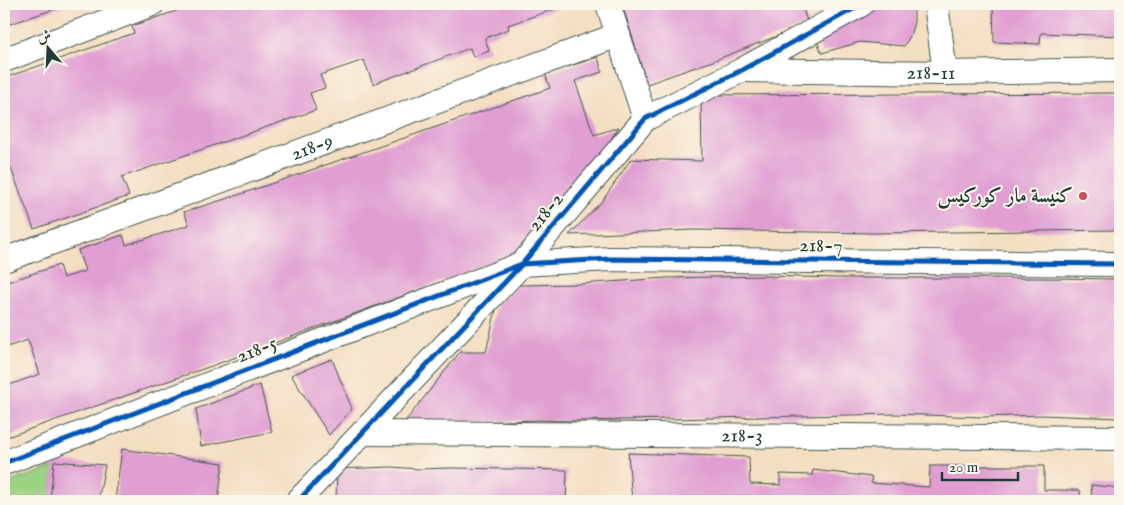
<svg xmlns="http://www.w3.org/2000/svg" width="1124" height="505" viewBox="0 0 1124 505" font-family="'IM FELL English',Amiri,serif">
  <rect width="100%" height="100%" fill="#fbf7ec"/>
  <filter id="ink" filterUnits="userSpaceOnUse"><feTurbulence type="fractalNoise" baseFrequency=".02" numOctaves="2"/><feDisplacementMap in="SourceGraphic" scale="10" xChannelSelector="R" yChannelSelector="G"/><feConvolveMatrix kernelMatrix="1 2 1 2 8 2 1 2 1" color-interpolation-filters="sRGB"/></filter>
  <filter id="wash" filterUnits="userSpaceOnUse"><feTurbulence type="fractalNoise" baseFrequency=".0096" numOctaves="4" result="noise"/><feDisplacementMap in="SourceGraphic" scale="20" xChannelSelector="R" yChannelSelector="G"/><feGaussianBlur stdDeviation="1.12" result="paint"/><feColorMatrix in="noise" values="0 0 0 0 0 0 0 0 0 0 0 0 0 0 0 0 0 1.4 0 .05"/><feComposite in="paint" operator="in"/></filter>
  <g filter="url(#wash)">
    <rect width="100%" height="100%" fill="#f4dec2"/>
    <path fill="#9bd283" stroke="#5d885c" d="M54 467 50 501H4V484Z"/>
    <g id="blocks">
      <path fill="#e09ed2" d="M4 4H70L4 26Z
        M193 4H569L508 25 509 29 485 38 489 51 473 57 470 48 373 84 364 60 320 75 325 88 310 93 316 110 122 177 129 196 34 229 4 150V78L134 33 132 26 194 5Z
        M622 4H817L803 9 808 24 710 62 647 84Z
        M872 4H914V22L910 36 904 46 860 42 822 53 815 37Z
        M993 4H1120V36L1041 33 1040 44 994 42Z
        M598 57 602 72 575 81 594 135 619 127 598 159 515 255 217 364 4 438V387L40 374 28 340 4 348V283L59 265 63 278 85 271 78 250 123 235 126 245 189 225 184 212 241 194 550 88 545 74Z
        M1120 93V230L872 233 694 230 569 235 603 200 631 159 702 161 701 95Z
        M765 276 836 278H1043L1120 279V418L1041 415 983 417 894 414 578 421 539 420 403 424 460 352H486L497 305 519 285 579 284 667 278Z
        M332 359 352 409 329 435 291 375Z
        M260 385 272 432 201 446 196 409Z
        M122 449 223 463 218 501H115Z
        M628 453 749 457 750 484 780 485V474L812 475 813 470 872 477 871 483 929 487 930 466H1044V490H1080L1081 501H632Z
        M54 461 105 465 98 501H50Z
        M391 467 419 469 450 468 567 470 566 501H336L337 469Z
        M1091 485 1120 488V501H1092Z"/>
    </g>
  </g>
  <g filter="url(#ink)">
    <use href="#blocks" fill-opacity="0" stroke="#3f5549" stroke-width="1"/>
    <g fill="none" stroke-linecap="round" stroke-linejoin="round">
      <defs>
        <g id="street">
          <path d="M608 4 645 119"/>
          <path d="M936 4 945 73"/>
          <path d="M4 60 152 4"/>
          <path id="s1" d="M743 70 945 73 1120 70"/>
          <path id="s2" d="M4 260 618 35"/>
          <path id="s3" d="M364 433 1120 438"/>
          <path d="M4 463 522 264 610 259 1120 264"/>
          <path d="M298 501 522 264 645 119 742 70 862 4"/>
        </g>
      </defs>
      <use href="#street" stroke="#3f5549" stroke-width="26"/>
      <use href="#street" stroke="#fff" stroke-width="24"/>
      <defs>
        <path id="cycleway" d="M4 463 522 264 610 259 1120 264
          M298 501 522 264 645 119 742 70 862 4"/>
      </defs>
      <use href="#cycleway" stroke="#fbf7ec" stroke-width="8"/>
      <use href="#cycleway" stroke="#0057b8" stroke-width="5"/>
    </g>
  </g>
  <circle fill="#d1495b" stroke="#fbf7ec" stroke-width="2" cx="1083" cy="196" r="5"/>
  <g text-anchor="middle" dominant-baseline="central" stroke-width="4" stroke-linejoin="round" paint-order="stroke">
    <g font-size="20" fill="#1f3d34" stroke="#fbf7ec">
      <text stroke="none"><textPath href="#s1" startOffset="188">218-11</textPath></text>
      <text stroke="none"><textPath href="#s2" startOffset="328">218-9</textPath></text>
      <text transform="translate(546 212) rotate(-50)">218-2</text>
      <text transform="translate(821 246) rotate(1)">218-7</text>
      <text transform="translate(257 350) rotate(-21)">218-5</text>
      <text stroke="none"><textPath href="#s3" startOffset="378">218-3</textPath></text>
    </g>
    <g font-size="20" font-weight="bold" fill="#1f3d34" stroke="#fbf7ec" text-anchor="end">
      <text x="1073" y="196">كنيسة مار كوركيس</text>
    </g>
  </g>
  <rect width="1124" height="505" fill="none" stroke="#fbf7ec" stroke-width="20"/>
  <g transform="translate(48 48) rotate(341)" stroke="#fbf7ec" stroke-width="4" paint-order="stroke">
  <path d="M0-4L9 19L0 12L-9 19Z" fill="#1f3d34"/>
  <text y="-8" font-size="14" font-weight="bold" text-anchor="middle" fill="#1f3d34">ش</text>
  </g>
  <path d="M942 472v8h76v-8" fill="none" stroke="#1f3d34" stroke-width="2.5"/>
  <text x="949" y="472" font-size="15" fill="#1f3d34" stroke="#fbf7ec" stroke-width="4" paint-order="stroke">20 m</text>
</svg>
